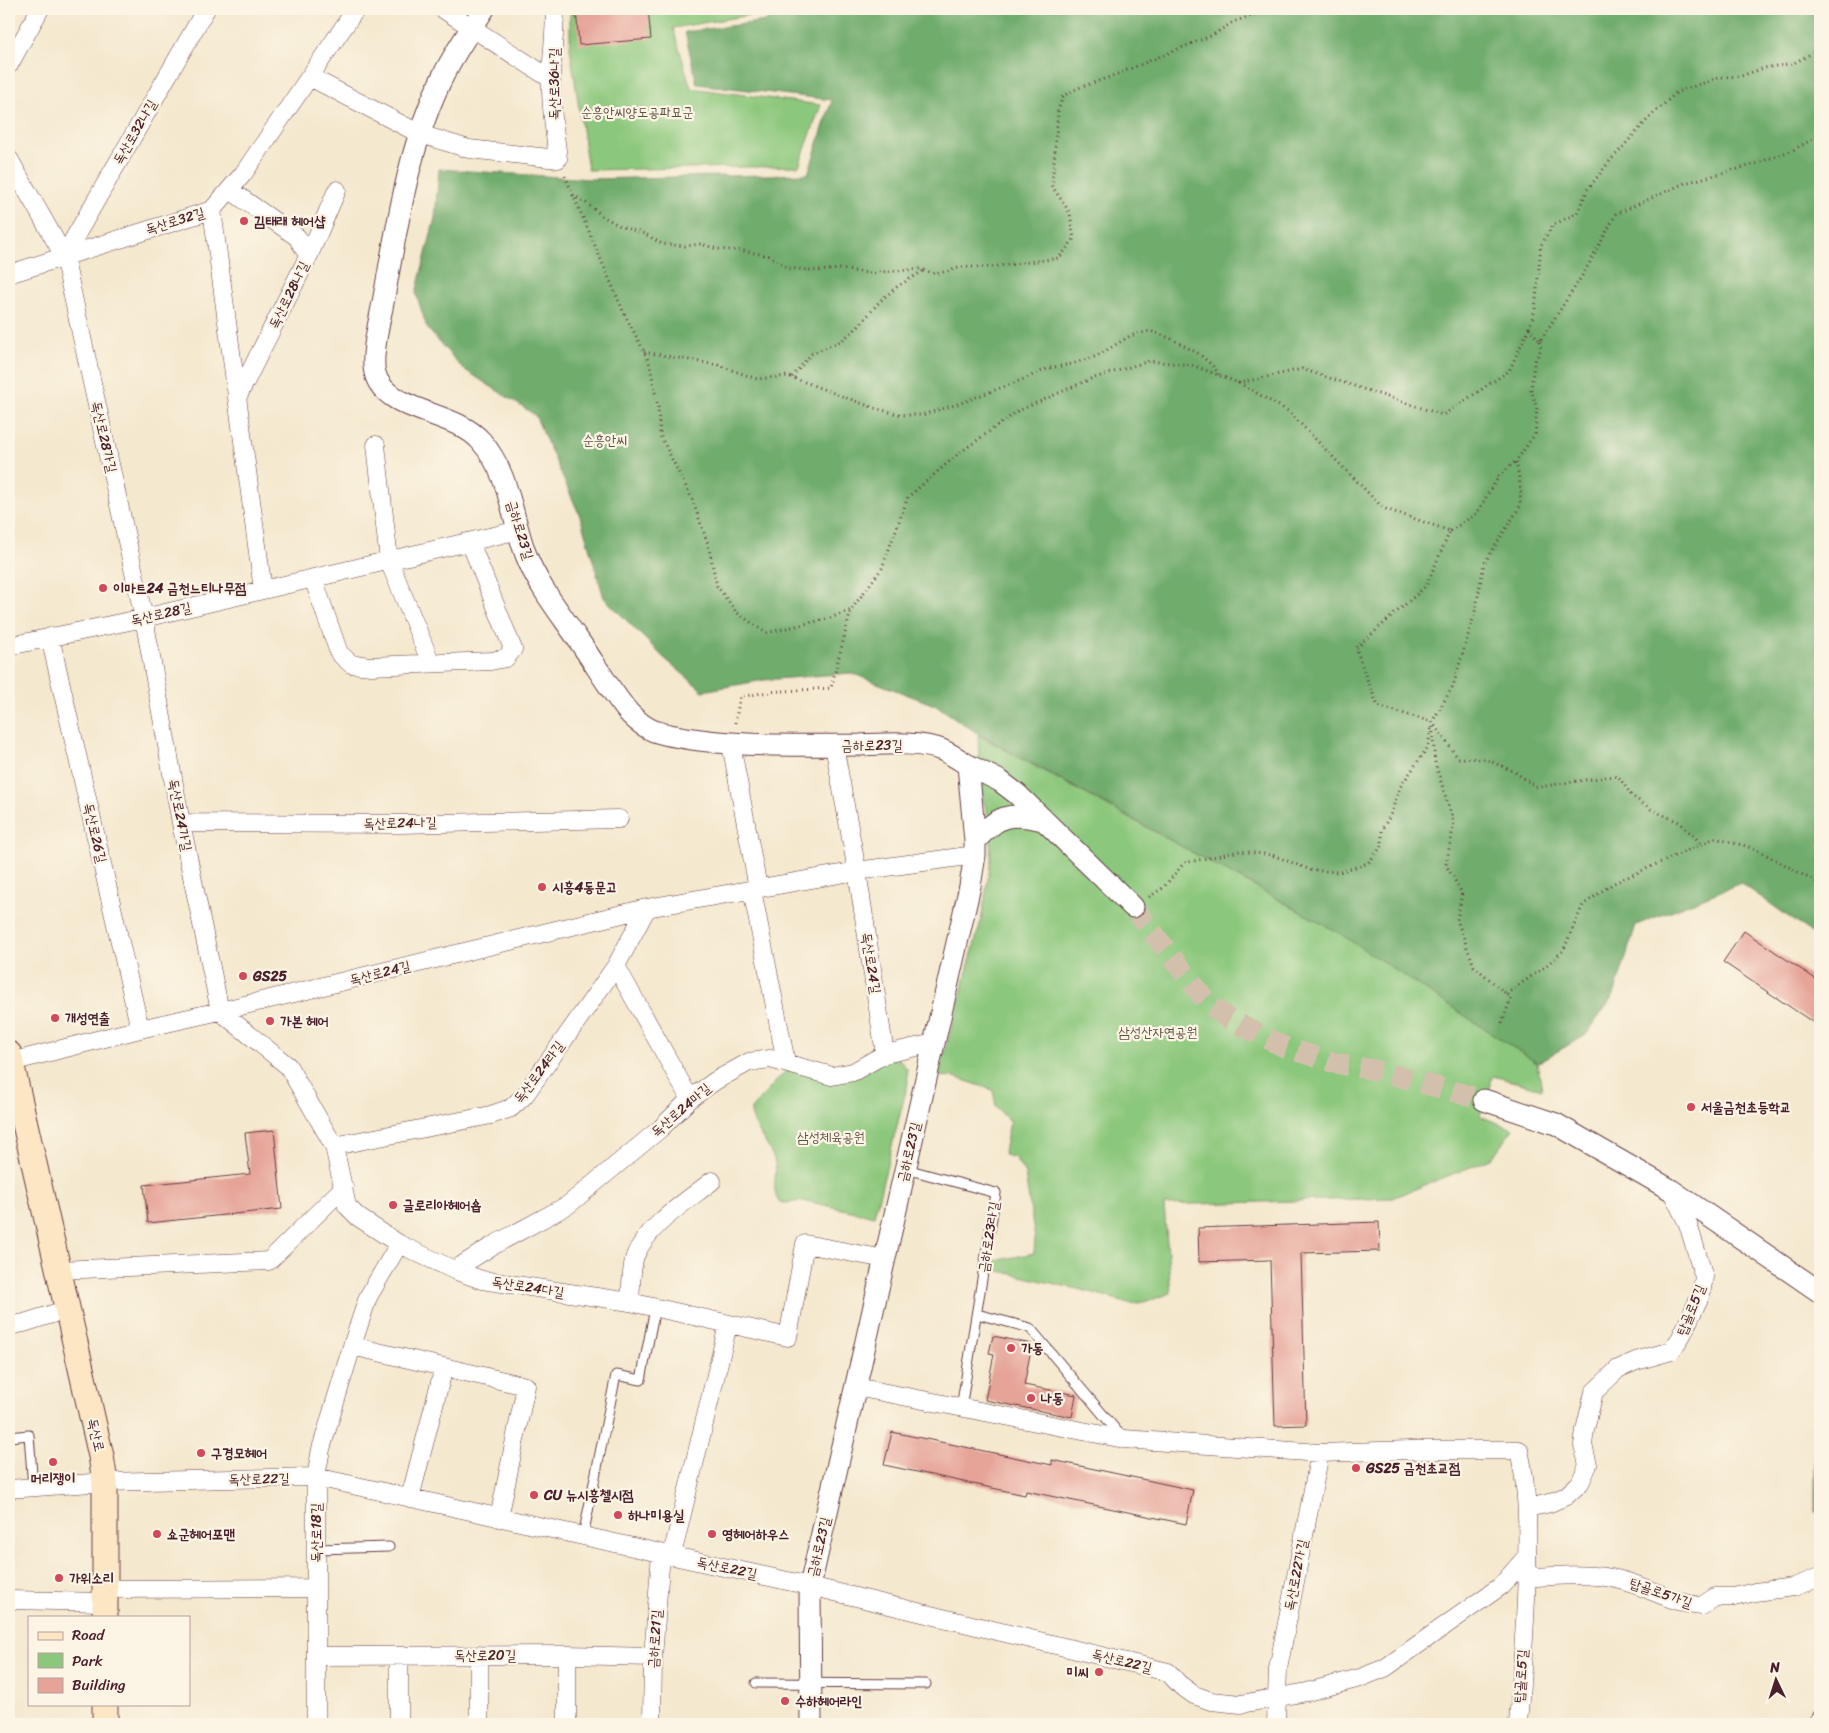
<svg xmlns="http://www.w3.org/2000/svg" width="1829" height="1733" viewBox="0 0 1829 1733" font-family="Sriracha,'Poor Story',sans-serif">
  <rect width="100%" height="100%" fill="#fcf5e5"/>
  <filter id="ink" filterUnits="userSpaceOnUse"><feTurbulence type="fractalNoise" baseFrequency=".02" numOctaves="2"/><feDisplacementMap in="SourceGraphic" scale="10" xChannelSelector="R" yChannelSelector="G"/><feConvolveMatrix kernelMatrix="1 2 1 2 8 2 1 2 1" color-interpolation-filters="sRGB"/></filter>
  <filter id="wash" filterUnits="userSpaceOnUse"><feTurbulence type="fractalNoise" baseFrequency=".0096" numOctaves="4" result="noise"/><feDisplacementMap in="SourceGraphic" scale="20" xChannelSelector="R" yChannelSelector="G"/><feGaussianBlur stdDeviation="1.12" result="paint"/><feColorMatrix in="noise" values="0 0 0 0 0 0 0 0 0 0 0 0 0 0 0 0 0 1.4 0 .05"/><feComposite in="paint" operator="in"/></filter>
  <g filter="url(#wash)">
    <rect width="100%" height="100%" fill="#f4e8ce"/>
    <path fill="#8bc77c" stroke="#6a7354" d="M570 9H768L761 13 673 28 691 88 821 105 799 166 588 170 570 48Z
      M978 735 1339 933 1537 1063 1542 1089 1493 1076 1480 1116 1513 1129 1491 1159 1392 1198 1164 1205 1171 1293 1148 1301 1132 1304 1090 1292 995 1270 991 1265 994 1261 1034 1253 1035 1239 1025 1174 1015 1158 1005 1155 1004 1152 1010 1122 996 1107 993 1090 954 1077 938 1076 981 921 991 860 989 818 980 791Z
      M898 1058 907 1069 908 1083 874 1216 806 1201 784 1203 779 1202C770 1189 779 1173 774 1159 769 1146 749 1121 751 1109L792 1064 817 1072Z"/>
    <path fill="#70ac6c" stroke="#5d664c" d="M784 9H1820V939L1741 883 1636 925 1614 995 1586 1035 1537 1063 1339 933 980 735 937 706 851 673 764 680 703 691 663 657 604 598 580 516 535 415 462 368 427 328 416 293 435 218 439 169 590 179 808 174 832 100 697 84 685 32 766 21Z
      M1820 1384V1511H1815V1450Z"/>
    <g id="blocks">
      <path fill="#e6a398" d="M576 9H648L651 39 579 45Z
        M1744 931 1820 982V1027L1723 962Z
        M274 1130 282 1209 148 1223 144 1185 250 1174 245 1133Z
        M1379 1222 1380 1251 1301 1253 1306 1425 1275 1426 1270 1260 1199 1262 1198 1228Z
        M993 1336 1032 1344 1024 1385 1076 1395 1072 1417 985 1400 994 1354 989 1353Z
        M892 1432 1052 1465V1460L1193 1490 1186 1524 1026 1491 1025 1495 884 1465Z"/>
    </g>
  </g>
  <g filter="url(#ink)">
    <use href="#blocks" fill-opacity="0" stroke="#643d43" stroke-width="1"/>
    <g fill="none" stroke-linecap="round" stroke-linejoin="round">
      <path stroke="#d2c0ad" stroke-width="21" stroke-dasharray="21 11" stroke-linecap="butt" d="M1133 907 1206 1001 1227 1018 1284 1047 1335 1063 1379 1071 1484 1100"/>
      <defs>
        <path id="service" d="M906 1169 996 1193 961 1408
          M977 1314 1030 1328 1122 1437
          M9 1437 29 1435 33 1487
          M583 1536 616 1375 641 1380 655 1308
          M316 1549 389 1547
          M756 1683 926 1684"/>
        <path id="minor" d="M443 9 551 79
          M9 65 40 9
          M310 77 420 134 469 149 558 159C555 133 550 105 551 78 552 55 555 32 555 9
          M9 159 64 256 144 618 181 823 220 1011 288 1066 334 1146 347 1206 358 1217 399 1244 454 1270 482 1280 630 1302 788 1337 805 1244 885 1259
          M230 190 297 237 305 250 310 253
          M212 210 263 590
          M64 256 206 9
          M9 274 212 210 243 174 356 9
          M237 398 310 253 337 190
          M376 445 389 561 431 663
          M313 578 339 653 351 664 371 666 491 661 506 658 513 649 470 542
          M50 637 140 1029
          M9 646 144 618 519 530
          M731 744 758 888
          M834 745 857 871 885 1054
          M181 823 400 824 619 819
          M752 890 786 1062
          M616 966 690 1099
          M11 1062 140 1029 220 1011 647 908 857 871 975 855
          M334 1146 491 1115 511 1108 524 1096 616 966 647 908
          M59 1270 269 1261 344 1187
          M454 1270 492 1246 568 1205 661 1128 690 1099 715 1081 749 1062 770 1059 832 1076 853 1072 885 1054 934 1043
          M630 1302C631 1290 631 1268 635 1256 647 1226 687 1201 712 1181
          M9 1326 24 1323 68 1309
          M352 1346 526 1386 499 1518
          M856 1387 1124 1439 1320 1453 1410 1450H1519C1528 1489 1528 1528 1527 1568 1526 1620 1522 1672 1518 1724
          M9 1489 105 1482 316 1477 810 1586 1168 1672 1179 1684 1194 1695 1211 1701 1241 1704 1307 1692 1360 1678 1385 1668 1501 1586 1527 1556
          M410 1498 444 1367
          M1527 1508 1550 1503 1566 1496 1580 1483 1588 1465 1583 1445 1585 1430 1594 1392 1618 1369 1636 1361 1671 1351 1680 1339 1689 1320 1701 1294 1704 1277 1688 1224 1671 1190
          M672 1555 728 1325
          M1527 1578C1556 1575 1596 1572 1624 1581 1650 1588 1675 1604 1702 1606L1715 1597H1734L1755 1592 1794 1587 1820 1577
          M105 1589 316 1588
          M9 1600 105 1602
          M567 1655V1724
          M316 1656 567 1655 653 1657
          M399 1656V1724
          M316 1724V1477L321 1449 352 1346 368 1297 399 1244
          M479 1724V1655
          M652 1724 653 1657 661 1553
          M1276 1724 1278 1669 1320 1453
          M1816 1724 1820 1719"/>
        <path id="tertiary" d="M484 9C470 30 455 52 444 74 409 143 398 222 384 297 381 316 370 355 375 373 385 413 454 410 481 441 510 474 511 516 526 555 538 586 561 614 579 641 596 665 611 692 630 714 637 721 644 727 654 731 669 736 685 738 700 740 753 747 807 745 860 745 884 744 920 741 942 750 951 754 960 760 968 765L975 841V855L970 886 810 1586 811 1724
          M968 765 1000 781 1017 794 1133 907
          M975 841C999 815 1008 812 1043 820
          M1484 1100 1556 1124 1671 1190 1820 1292"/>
        <path id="secondary" d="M9 1054 101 1456 105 1482V1617
          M105 1724V1704"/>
      </defs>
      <use href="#service" stroke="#643d43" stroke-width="11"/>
      <use href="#minor" stroke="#643d43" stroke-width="19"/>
      <use href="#tertiary" stroke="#643d43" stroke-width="23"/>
      <use href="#secondary" stroke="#643d43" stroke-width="27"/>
      <path stroke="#643d43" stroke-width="3" stroke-dasharray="1 4" stroke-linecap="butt" d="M565 176 624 313 649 361 658 407 660 435 692 499 708 544 717 586 736 612 766 633 830 618 851 610
        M573 195 586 203 604 217 622 227 645 234 662 244 685 246 701 244 717 249 745 251 770 256 788 268 818 271 840 269 868 273 920 269 936 274 962 267H991L1059 258 1074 239 1070 213 1052 186 1058 111 1063 96 1078 88 1110 77 1193 43 1211 36 1233 22 1271 9
        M1529 328 1535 310 1541 245 1553 225 1577 213 1588 189 1609 162 1649 118 1677 92 1721 77 1741 76 1764 68 1794 63 1820 49
        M1540 341 1541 349 1534 363 1531 390 1537 408 1535 434 1516 461 1521 489 1520 506 1484 564 1475 612 1453 686 1432 722 1458 758 1485 759 1515 772 1536 787C1564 784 1591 778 1618 776L1632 796 1652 810 1679 822 1702 844
        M644 352 718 365 757 379 788 376 874 408 902 415H922L955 405 1019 381 1049 368 1072 364 1097 356 1130 336 1150 331 1170 338 1199 354 1212 365 1220 376
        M792 377 811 354 841 341 858 327 880 301 898 286 925 270
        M1450 531 1476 514 1499 476 1516 461
        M735 723 740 697 768 692 831 688 851 610 882 568 908 497 958 454 1018 411 1088 380 1149 361 1192 365 1239 383
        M1149 897 1163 888 1184 863 1240 851 1272 855 1311 870 1340 872 1368 863 1382 846V829L1390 816 1400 787 1428 747 1431 728
        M1506 994 1542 969 1563 951 1583 905 1612 884 1715 838 1746 846 1761 852 1820 884
        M1502 1023 1511 998 1474 966 1457 920 1462 893 1446 865 1454 823 1435 763 1432 722 1378 706 1366 677 1356 648 1426 586 1450 531 1383 508 1288 411 1239 383 1302 369 1443 415 1509 371 1529 328 1540 341 1584 273 1616 214 1685 183 1749 166 1793 150 1820 135"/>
      <use href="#service" stroke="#fff" stroke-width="9"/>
      <use href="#minor" stroke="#fff" stroke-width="18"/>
      <use href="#tertiary" stroke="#fff" stroke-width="21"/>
      <use href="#secondary" stroke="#fce6c4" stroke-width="25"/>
    </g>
  </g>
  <g fill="#d1495b" stroke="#fcf5e5" stroke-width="2">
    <circle cx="244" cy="221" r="5"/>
    <circle cx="103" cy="588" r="5"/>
    <circle cx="542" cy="887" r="5"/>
    <circle cx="243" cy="976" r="5"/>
    <circle cx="55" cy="1018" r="5"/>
    <circle cx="270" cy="1021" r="5"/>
    <circle cx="1691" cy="1107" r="5"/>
    <circle cx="393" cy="1205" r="5"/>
    <circle cx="1011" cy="1348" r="5"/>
    <circle cx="1031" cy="1398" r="5"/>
    <circle cx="201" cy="1453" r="5"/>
    <circle cx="53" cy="1462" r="5"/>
    <circle cx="1356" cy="1468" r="5"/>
    <circle cx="534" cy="1495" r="5"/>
    <circle cx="618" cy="1515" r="5"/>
    <circle cx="157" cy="1534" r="5"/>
    <circle cx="712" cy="1534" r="5"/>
    <circle cx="59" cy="1578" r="5"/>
    <circle cx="1099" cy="1672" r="5"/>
    <circle cx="785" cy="1701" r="5"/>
  </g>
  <g text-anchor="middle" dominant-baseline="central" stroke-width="4.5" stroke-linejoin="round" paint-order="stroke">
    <g font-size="14" fill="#4a1f2b" stroke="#fcf5e5">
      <text transform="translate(554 84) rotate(-90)">독산로36나길</text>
      <text transform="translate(135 132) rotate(-60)">독산로32나길</text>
      <text transform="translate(175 221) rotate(-17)">독산로32길</text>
      <text transform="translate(289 295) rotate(-64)">독산로28나길</text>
      <text transform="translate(104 437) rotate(77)">독산로28가길</text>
      <text transform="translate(520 530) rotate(73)">금하로23길</text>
      <text transform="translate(161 614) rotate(-13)">독산로28길</text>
      <text x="872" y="745">금하로23길</text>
      <text transform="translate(180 815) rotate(79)">독산로24가길</text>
      <text transform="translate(400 823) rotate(-1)">독산로24나길</text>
      <text transform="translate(95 833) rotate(77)">독산로26길</text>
      <text transform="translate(871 963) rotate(81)">독산로24길</text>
      <text transform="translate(380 973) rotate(-14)">독산로24길</text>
      <text transform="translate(539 1072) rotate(-53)">독산로24라길</text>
      <text transform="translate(681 1110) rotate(-41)">독산로24마길</text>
      <text transform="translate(909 1152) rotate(-77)">금하로23길</text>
      <text transform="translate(989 1237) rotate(-81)">금하로23라길</text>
      <text transform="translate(528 1287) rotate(9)">독산로24다길</text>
      <text transform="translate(1691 1310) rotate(-68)">탑골로5길</text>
      <text transform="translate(96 1435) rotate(77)">독산로</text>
      <text transform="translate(259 1479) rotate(-1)">독산로22길</text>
      <text transform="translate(316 1533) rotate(-90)">독산로18길</text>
      <text transform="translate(819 1547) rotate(-77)">금하로23길</text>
      <text transform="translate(727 1568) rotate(12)">독산로22길</text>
      <text transform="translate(1296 1575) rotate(-79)">독산로22가길</text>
      <text transform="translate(1661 1593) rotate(19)">탑골로5가길</text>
      <text transform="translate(655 1639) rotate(-86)">금하로21길</text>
      <text x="485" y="1655">독산로20길</text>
      <text transform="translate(1122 1661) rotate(14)">독산로22길</text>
      <text transform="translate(1521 1676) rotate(-86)">탑골로5길</text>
    </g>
    <g font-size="14" fill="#5e5143" stroke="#fcf5e5">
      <text x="637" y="112">순흥안씨양도공파묘군</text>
      <text x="605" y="440">순흥안씨</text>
      <text x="1158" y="1032">삼성산자연공원</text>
      <text x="831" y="1137">삼성체육공원</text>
    </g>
    <g font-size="14" font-weight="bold" fill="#4a1f2b" stroke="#fcf5e5" text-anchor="start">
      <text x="254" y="221">김태래 헤어샵</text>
      <text x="113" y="588">이마트24 금천느티나무점</text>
      <text x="552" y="887">시흥4동문고</text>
      <text x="253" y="976">GS25</text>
      <text x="65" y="1018">개성연출</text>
      <text x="280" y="1021">가본 헤어</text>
      <text x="1701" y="1107">서울금천초등학교</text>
      <text x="403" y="1205">글로리아헤어숍</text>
      <text x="1021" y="1348">가동</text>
      <text x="1041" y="1398">나동</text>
      <text x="211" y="1453">구경모헤어</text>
      <text x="1366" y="1468">GS25 금천초교점</text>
      <text x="53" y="1478" text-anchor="middle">머리쟁이</text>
      <text x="544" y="1495">CU 뉴시흥첼시점</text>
      <text x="628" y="1515">하나미용실</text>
      <text x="167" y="1534">쇼군헤어포맨</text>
      <text x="722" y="1534">영헤어하우스</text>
      <text x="69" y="1578">가위소리</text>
      <text x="1089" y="1672" text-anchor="end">미씨</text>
      <text x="795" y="1701">수하헤어라인</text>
    </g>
  </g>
  <rect width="1829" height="1733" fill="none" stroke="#fcf5e5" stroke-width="30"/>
  <rect x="28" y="1616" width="162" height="90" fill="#fcf5e5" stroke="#b59f9b"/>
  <rect x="38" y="1632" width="25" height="8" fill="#fce6c4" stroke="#b59f9b"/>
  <text x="72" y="1640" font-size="15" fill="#4a1f2b">Road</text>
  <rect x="38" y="1653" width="25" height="15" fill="#8bc77c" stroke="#b59f9b"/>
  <text x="72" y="1666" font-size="15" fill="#4a1f2b">Park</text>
  <rect x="38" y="1678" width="25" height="15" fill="#e6a398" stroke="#b59f9b"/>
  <text x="72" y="1690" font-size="15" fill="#4a1f2b">Building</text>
  <g transform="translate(1776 1680) rotate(356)" stroke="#fcf5e5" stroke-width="4" paint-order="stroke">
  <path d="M0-4L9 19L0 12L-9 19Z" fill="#4a1f2b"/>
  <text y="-8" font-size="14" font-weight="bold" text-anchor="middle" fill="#4a1f2b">N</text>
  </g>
</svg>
